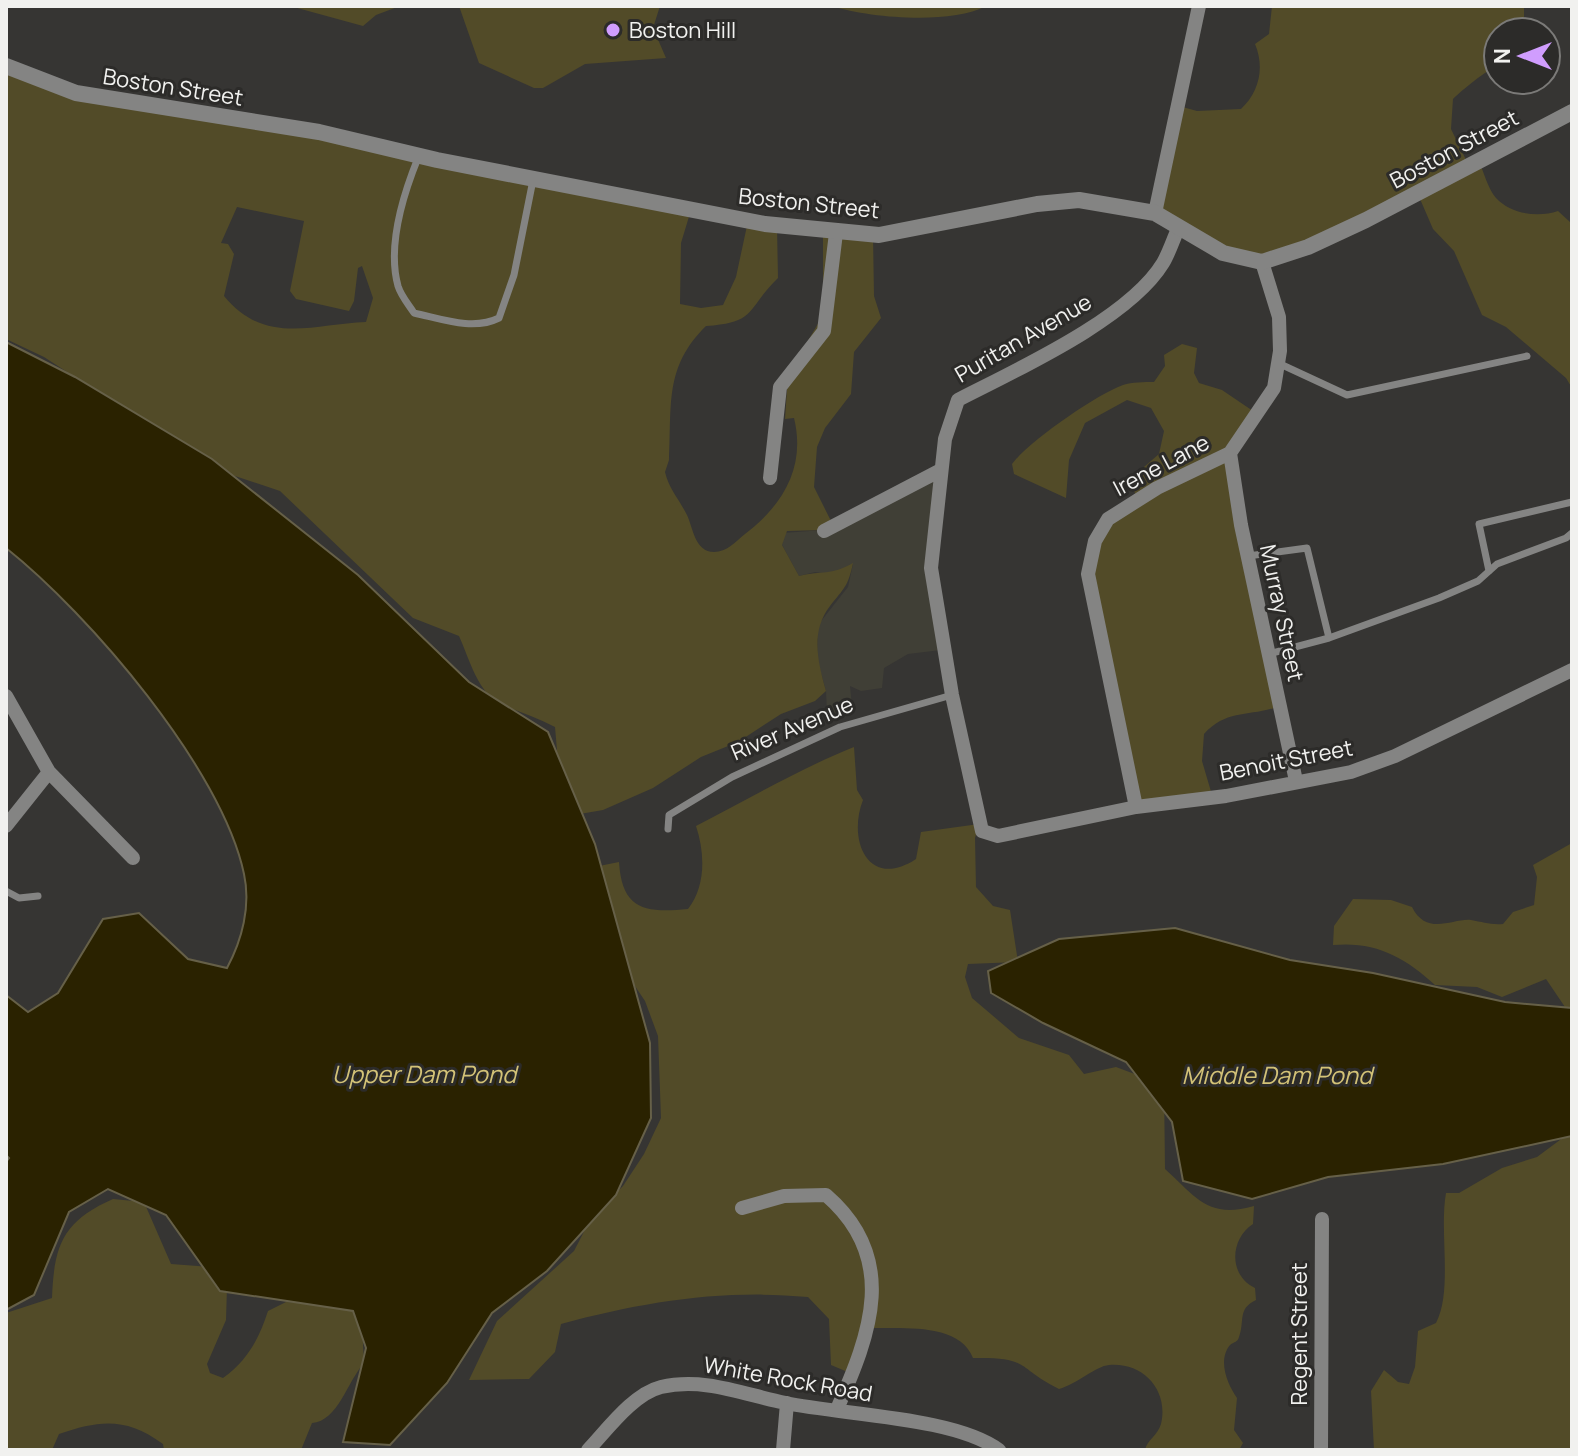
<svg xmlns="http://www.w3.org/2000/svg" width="1578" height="1456" viewBox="0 0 1578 1456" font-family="Manrope,sans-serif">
  <rect width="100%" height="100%" fill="#363533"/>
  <path fill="#403f36" d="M938 474 929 538 941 650 908 654 884 668 882 688 861 691 850 686 852 707 835 717 827 713 826 691 817 659 818 625 848 587 853 564 832 575 815 572 799 576 782 545 783 533 823 530Z"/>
  <path fill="#524b28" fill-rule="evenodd" d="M290 6H400L376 15 363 26Z
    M459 6H660L653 28 666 58 585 64 543 88H534L479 63Z
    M832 6H986C950 25 870 18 832 6Z
    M1272 6H1524V25L1529 32H1498V65C1486 71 1463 89 1453 99L1451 129 1467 162H1479C1484 172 1488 189 1496 198 1511 214 1538 218 1558 211L1570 222 1572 388 1566 378 1506 327 1482 315 1454 251 1433 229 1417 192 1345 228 1250 259 1159 217 1179 106 1197 111 1241 109C1259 92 1265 68 1255 44L1269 34Z
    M6 66 74 93 691 210 681 243 680 304 701 308 723 305 736 277 748 221 777 227 778 278C745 310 758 322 706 326 664 367 672 405 669 460L665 472C669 489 679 499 687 515 693 528 695 552 714 552 727 552 735 542 745 534 783 505 806 467 794 418L785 419 788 375 823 315V231L873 235 874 296 881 318 854 352 851 394 825 428 817 447 814 487 832 523 823 530 787 531 782 545 799 576C823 570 830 576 853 563 848 587 844 588 830 606 810 632 818 662 826 691L815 701 781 714 738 742 701 757 653 788 603 810 574 815 560 785 555 727C537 718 520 712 502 705 478 694 469 658 459 636L413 618 280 491 226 473 198 457 44 357 6 339ZM237 207 304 221 290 291 296 299 349 311 354 301 358 268 362 266 373 298 366 322C313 324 265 346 224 296L234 254 228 244 221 243Z
    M1182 344 1197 348 1194 373 1199 383 1222 390 1253 411 1228 454 1277 707C1248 717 1227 709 1204 734L1202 761 1212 795 1134 805 1096 624 1094 539 1137 499 1130 479 1159 454 1164 431 1151 408 1127 400 1085 423 1069 460 1066 498 1014 474 1012 464C1028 442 1097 394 1123 385 1132 382 1144 382 1154 382L1165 366 1164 355Z
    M854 747 857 790 863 800C847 841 869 890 916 859L921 832 979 824 975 838 976 887 993 906 1010 910 1018 962 968 964 965 977 972 998 1019 1038 1069 1055 1084 1074 1116 1067 1164 1085 1165 1169C1197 1198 1208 1219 1254 1206L1253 1224C1230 1239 1228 1275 1255 1288L1256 1300C1237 1309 1245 1321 1239 1337 1237 1343 1235 1341 1230 1345 1217 1361 1228 1385 1237 1398L1234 1430 1243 1443 1239 1450H1145C1147 1440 1158 1435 1161 1424 1169 1390 1143 1362 1109 1365 1096 1366 1077 1384 1059 1389 1015 1367 1031 1357 973 1358 959 1322 901 1329 869 1328L850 1373 831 1365 829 1319 808 1297C723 1289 643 1302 561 1324L555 1352 529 1379 469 1380 497 1321 574 1251 591 1218 623 1186 644 1154 661 1118 658 1036 645 1001 612 952 594 867 619 862C622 910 645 913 688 909 706 886 705 853 696 826 749 799 799 769 854 747Z
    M1572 843V1010H1567L1546 979 1502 997 1477 987 1435 985C1405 957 1375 941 1333 945L1334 926 1353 899 1391 900 1412 907C1427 937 1453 918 1471 920 1483 922 1490 925 1503 924L1513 912 1534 905 1537 877 1533 865Z
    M1572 1131V1450H1374L1371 1391 1384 1370 1398 1382 1409 1384 1415 1367 1418 1331 1436 1323C1453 1290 1439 1232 1446 1193H1459L1502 1168 1537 1157Z
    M113 1199 144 1202 171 1264 211 1267 227 1287 226 1320 207 1364 210 1373 223 1378C247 1361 259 1339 268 1311L286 1302 361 1306 364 1363C347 1382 338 1421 312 1423L301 1450H164L163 1444C126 1417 100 1420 59 1434L52 1450H6V1313L52 1298C54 1245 63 1221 113 1199Z"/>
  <path fill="#2a2200" stroke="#666048" stroke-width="2" d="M6 342 75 377 212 459 358 575 469 682 548 732 595 844 650 1043 651 1118 616 1195 547 1271 492 1313 447 1383 390 1445 343 1442 366 1348 353 1311 220 1291 166 1215 108 1189 69 1212 34 1295 6 1310V1162L9 1158 6 1155V995L28 1012 58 993 103 919 139 913 188 959 227 968C242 940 251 906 244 874 222 769 89 614 6 548Z
    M1175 928 1290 960 1373 973 1505 1002 1572 1008V1136L1443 1164 1328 1177 1252 1199 1183 1181 1172 1122 1126 1062 1043 1023 991 993 988 971 1059 939Z"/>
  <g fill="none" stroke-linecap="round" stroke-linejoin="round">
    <path stroke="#848483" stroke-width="7" d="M418 158C403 195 387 246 398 286 401 296 409 305 414 313 442 319 473 331 499 318L514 275 533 180
      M1278 363 1347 395 1527 356
      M1248 556 1307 548 1329 638 1439 598 1478 581 1497 564 1566 538 1572 533
      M1489 571 1479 524 1572 502
      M1269 654 1329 638
      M668 829 669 815 732 777 840 727 952 695
      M6 891 19 898 38 896"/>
    <path stroke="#848483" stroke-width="14" d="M1155 213 1199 6
      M1178 229C1173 240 1169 253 1163 263 1129 319 1016 370 958 400L945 439 931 568 952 695 982 831 998 836 1136 807 1226 796 1351 772 1395 756 1572 670
      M1230 453 1241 525 1296 781
      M770 478 780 387 824 331 836 233
      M824 531 941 470
      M6 696 49 772 6 826
      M49 772 133 858
      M1136 807 1088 574 1095 541 1108 519 1157 488 1230 453 1274 388 1280 351 1279 317 1262 262
      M742 1208 784 1196 826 1195C899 1258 871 1333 837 1409
      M588 1450C607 1430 633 1394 661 1387 705 1377 745 1395 786 1403 842 1415 955 1417 999 1450
      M783 1450 787 1403
      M1321 1450 1322 1219"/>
    <path stroke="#848483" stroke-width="16" d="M6 66 76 93 319 132 437 160 765 224 879 235 1037 204 1079 200 1155 213 1223 253 1262 262 1308 247 1366 220 1572 112"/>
  </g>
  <circle fill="#d09dfe" stroke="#2c2b29" stroke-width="3" cx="613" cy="30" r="8"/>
  <g text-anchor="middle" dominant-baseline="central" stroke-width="6" stroke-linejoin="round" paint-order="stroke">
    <g font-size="22" fill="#f1f1ef" stroke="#2c2b29" text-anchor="start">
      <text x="629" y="30">Boston Hill</text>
    </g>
    <g font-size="22" fill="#f1f1ef" stroke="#2c2b29">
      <text transform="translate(173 87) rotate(9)">Boston Street</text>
      <text transform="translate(1454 149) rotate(-28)">Boston Street</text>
      <text transform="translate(809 203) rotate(6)">Boston Street</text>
      <text transform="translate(1023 338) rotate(-30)">Puritan Avenue</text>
      <text transform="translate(1161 465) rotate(-28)">Irene Lane</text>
      <text transform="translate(1282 613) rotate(78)">Murray Street</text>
      <text transform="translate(792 728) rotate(-23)">River Avenue</text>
      <text transform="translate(1286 760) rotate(-11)">Benoit Street</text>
      <text transform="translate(1299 1334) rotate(-90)">Regent Street</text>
      <text transform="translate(788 1379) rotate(10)">White Rock Road</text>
    </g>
    <g font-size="24" font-style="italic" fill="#d3c277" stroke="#2c2b29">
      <text x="424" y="1073">Upper Dam Pond</text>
      <text x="1277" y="1074">Middle Dam Pond</text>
    </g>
  </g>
  <rect width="1578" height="1456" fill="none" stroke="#f1f1ef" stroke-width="16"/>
  <g transform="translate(1522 56) rotate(270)"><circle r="38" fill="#2c2b29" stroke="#7b7a78" stroke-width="2"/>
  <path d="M0-6L14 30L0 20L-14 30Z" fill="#d09dfe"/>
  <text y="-12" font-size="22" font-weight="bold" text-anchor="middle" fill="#f1f1ef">N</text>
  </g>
</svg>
